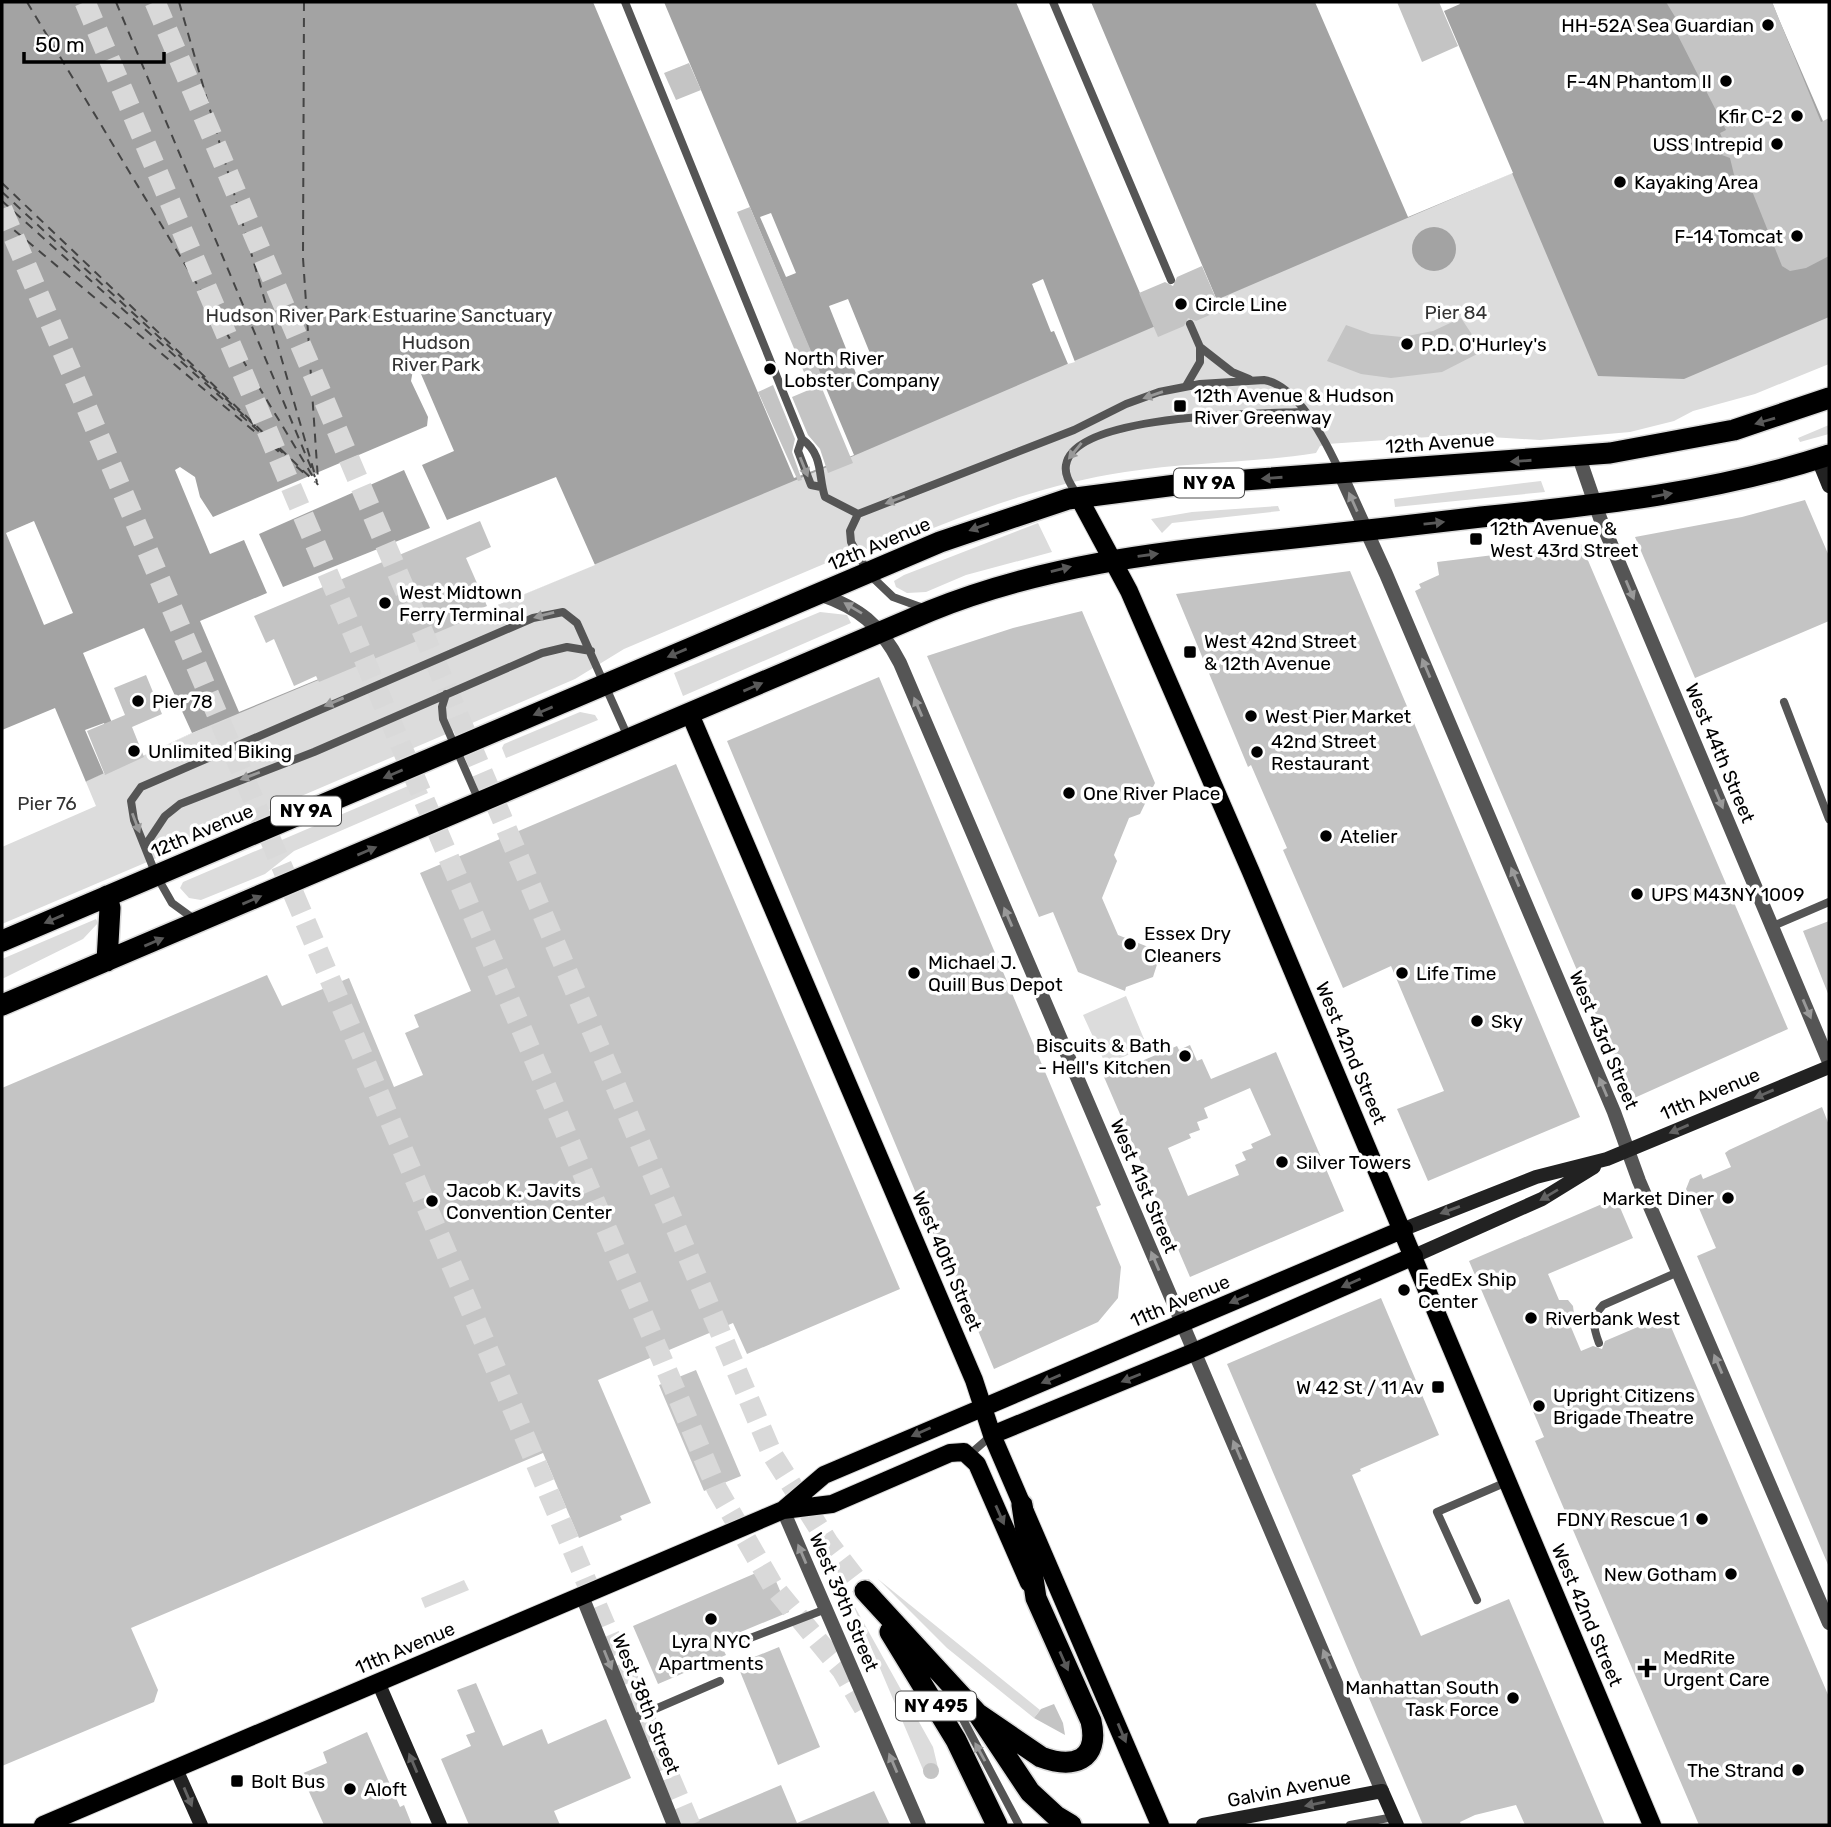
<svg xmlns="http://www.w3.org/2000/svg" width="1831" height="1827" viewBox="0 0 1831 1827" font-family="Rubik,sans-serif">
  <rect width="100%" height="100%" fill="#fff"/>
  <path fill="#dcdcdc" d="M1829 2V364L1755 394 1693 411 1674 421 1630 432 1540 440 1459 435 1327 444 1320 446 1316 453C1253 463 1188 462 1125 472 1037 485 954 519 872 553L864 547 624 649 575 679 2 924V588L86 781 215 723 2 110Z
    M1829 425V434L1800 442 1798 438Z
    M1541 481 1545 492 1395 507 1394 499Z
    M1278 506 1280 511 1172 523 1162 533 1151 519 1192 512Z
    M1038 523 1052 552 966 575 926 592 907 593 896 587 894 581 904 575Z
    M820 612 847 615 851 623 683 696 674 673Z
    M580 712 595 715 598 720 506 758 502 748 504 744Z
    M422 780 428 793 294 851 265 874 201 900 189 898 180 888 183 882Z
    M96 919 98 923 83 939 2 979V959Z
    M1126 996 1147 1046 1106 1065 1083 1015Z
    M878 1579 1040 1710 1034 1718 947 1648Z
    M464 1580 469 1590 425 1608 421 1598Z
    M851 1600 933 1747 939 1772 931 1764 924 1772Z"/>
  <path fill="#a3a3a3" d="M2 2H1829V317L1684 379 1598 376 1512 173 851 457 192 733 87 781 2 843Z
    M1412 249a22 22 0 1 1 44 0a22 22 0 1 1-44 0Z"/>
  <path fill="#fff" fill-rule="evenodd" d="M593 2H664L854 455 794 478Z
    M1016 2H1091L1216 298 1154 326Z
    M1315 2H1459L1460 4 1444 11 1513 173 1408 217Z
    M1772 2H1829V135L1778 17Z
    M771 213 796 273 786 277 760 217Z
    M1043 279 1075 362 1068 364 1054 331 1051 332 1032 284Z
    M848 299 876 368 857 376 829 306Z
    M418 367 454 451 422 465 447 520 556 477 595 565 239 712 200 621 267 593 244 540 210 554 175 470 180 467 195 477 200 497 213 517 427 426 428 417 411 381 413 370ZM404 470 430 528 283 587 259 534Z
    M34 521 73 613 44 625 6 533Z
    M144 628 192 733 104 774 85 730 104 723 115 750 122 747 83 653Z
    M55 708 96 806 2 847V730Z"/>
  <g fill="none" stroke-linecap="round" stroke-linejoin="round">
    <path stroke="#444" stroke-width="2" stroke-dasharray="9 7" stroke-linecap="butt" d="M27 2 318 485
      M116 2 315 477
      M179 2 317 482
      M304 2 303 258 318 480
      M2 183 315 482
      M2 192 264 434
      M2 201 292 461
      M2 220 304 473"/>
  </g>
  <path fill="#c4c4c4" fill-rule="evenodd" d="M1397 2H1439L1458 46 1422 62Z
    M1666 2H1772L1821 122 1829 118V256L1806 268 1790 271 1782 266 1750 186 1736 183 1730 158 1722 155 1726 147 1720 133 1726 130 1672 24 1677 20Z
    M689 63 701 90 676 100 664 73Z
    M750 207 825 384 821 386 853 463 828 473 820 449 808 435 792 397 811 389 737 212Z
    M1202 266 1221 310 1196 321 1188 318 1184 326 1158 337 1139 293 1165 282 1173 286 1177 277Z
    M1461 318 1483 351 1442 372 1391 378 1361 374 1327 361 1346 325 1371 334 1402 337 1433 331Z
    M773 385 795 439 792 452 802 480 798 481 758 392Z
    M1805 500 1829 556V621L1695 678 1635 537 1742 517Z
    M480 521 491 547 466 558 487 606 465 615 467 620 319 682 316 676 294 686 274 639 266 643 254 616Z
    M1581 544 1788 1029 1632 1099 1415 591 1421 588 1419 584 1439 575 1437 562Z
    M1350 571 1580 1117 1428 1181 1397 1109 1444 1091 1391 966 1343 988 1283 850 1287 848 1251 765 1248 767 1176 594Z
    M1082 611 1155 783 1140 814 1129 818 1114 855 1117 861 1102 898 1118 935 1161 952 1153 977 1126 987 1125 991 1078 972 1053 912 1039 917 927 656 1013 628Z
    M146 675 162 714 132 727 144 757 105 775 87 731 125 715 114 688Z
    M879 677 1101 1205 1096 1207 1121 1267 1118 1298 1098 1322 994 1369 952 1268 948 1270 727 741Z
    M676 764 900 1289 747 1354 733 1323 598 1380 651 1503 620 1516 622 1520 579 1538 543 1453 131 1628 158 1690 154 1702 2 1766V1088L267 975 282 1006 349 978 394 1087 423 1075 405 1033 419 1027 414 1015 471 991 420 873Z
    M1829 921V996L1803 931Z
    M1190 1045 1197 1061 1202 1059 1211 1079 1276 1052 1344 1211 1190 1277 1104 1077 1177 1046 1179 1050ZM1250 1088 1271 1135 1251 1144 1253 1148 1242 1152 1246 1160 1235 1165 1239 1175 1188 1196 1168 1148 1191 1138 1189 1134 1200 1130 1197 1122 1208 1118 1204 1108Z
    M1822 1107 1829 1125V1567L1697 1256 1716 1248 1695 1199 1691 1200 1686 1189 1690 1179 1701 1174 1703 1179 1731 1167 1725 1153 1729 1150Z
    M1616 1198 1633 1238 1548 1274 1559 1300H1568L1573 1306 1574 1314 1568 1320 1581 1351 1593 1346 1602 1349 1605 1341 1666 1315 1829 1697V1825H1699L1535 1441 1544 1437 1469 1261Z
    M1381 1298 1439 1435 1360 1469 1361 1471 1352 1475 1381 1544 1421 1636 1509 1599 1605 1825H1525L1516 1805 1475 1815 1460 1822 1461 1825H1423L1227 1364Z
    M696 1370 741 1476 704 1491 659 1385Z
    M770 1567 789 1612 719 1641 726 1655 658 1684 633 1626Z
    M779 1647 820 1747 778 1765 737 1664Z
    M476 1683 503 1746 542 1729 548 1744 606 1719 631 1778 554 1811 560 1825H469L441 1759 471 1746 466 1735 475 1732 457 1690Z
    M1054 1704 1063 1723 1065 1735 1034 1718 1041 1709Z
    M367 1732 400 1807 404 1805 412 1825H324L301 1774 327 1763 323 1752Z
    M923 1771a8 8 0 1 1 16 0a8 8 0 1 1-16 0Z
    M781 1785 797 1823 874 1791 890 1825H686Z"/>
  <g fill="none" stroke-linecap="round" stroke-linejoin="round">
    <path stroke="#d9d9d9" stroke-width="21" stroke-dasharray="21 10" stroke-linecap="butt" d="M85 2 717 1489 773 1586 842 1670 864 1708
      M155 2 772 1454 829 1544 865 1591
      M2 209 690 1825"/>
    <defs>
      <path id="primary" d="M1079 498 1129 591 1251 872 1652 1825
        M690 714 974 1380 992 1435 1160 1825
        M992 1435 1194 1352 1414 1256
        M783 1510 832 1504 950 1453 964 1452 977 1464 1029 1583
        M43 1825 762 1519 783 1510 824 1475 1404 1229"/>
      <path id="highway" d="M107 896 110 908 107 961
        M2 941 940 542 1068 499 1176 485 1610 453 1734 430 1829 398
        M2 1005 930 611C1041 566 1157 552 1276 540 1344 533 1413 525 1481 517 1599 505 1716 492 1829 455
        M865 1591 978 1714 1030 1792 1056 1816 1071 1825
        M890 1632 956 1740 997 1825
        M978 1714 1041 1757C1073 1769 1100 1761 1091 1721L1036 1598 1022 1505"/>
    </defs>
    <use href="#primary" stroke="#dbdbdb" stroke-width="20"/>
    <use href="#highway" stroke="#dbdbdb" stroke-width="24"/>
    <path stroke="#555" stroke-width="8" d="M625 2 802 439C824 455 818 477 825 497L858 514
      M1053 2 1171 280
      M1190 324 1200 347
      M1186 386 1200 362V347L1232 372 1249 379
      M802 439 798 451 811 485 821 487
      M1077 495C1072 486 1064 476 1066 465 1074 413 1261 414 1304 412
      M926 609 893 597 869 574 851 542 850 531 858 514 1074 430 1126 404 1159 392 1200 384 1264 380C1297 385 1326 442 1339 470
      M446 694 442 707 443 719 479 801
      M1784 702 1829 819
      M145 846 165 816 180 804 314 752 542 653 567 647 591 651
      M194 919 172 903 156 875 134 820 131 801 141 787 533 618 563 612 577 623 628 737
      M1773 926 1829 902
      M1599 1343C1593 1327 1591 1318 1603 1305L1678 1272
      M969 1455 992 1435
      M1477 1600 1437 1512 1509 1481
      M737 1643 826 1609
      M950 1695 1019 1825
      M632 1719 720 1681
      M1350 1825 1394 1817"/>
    <path stroke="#555" stroke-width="14" d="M1579 457 1600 518 1829 1062
      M1340 473 1386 574 1614 1112 1639 1181 1829 1623
      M819 594C859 608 880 624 900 663L1382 1791
      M783 1510 919 1825
      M582 1596 674 1825"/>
    <path stroke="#222" stroke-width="14" d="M1818 459 1829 486
      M1404 1229 1536 1177 1607 1159 1829 1067
      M1414 1256 1542 1199 1594 1167
      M378 1682 440 1825
      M176 1769 201 1825
      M1203 1825 1382 1791 1397 1825"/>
    <use href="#primary" stroke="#000" stroke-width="18"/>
    <use href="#highway" stroke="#000" stroke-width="21"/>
  </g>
  <defs><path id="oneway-solid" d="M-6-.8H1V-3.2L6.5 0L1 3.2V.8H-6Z" transform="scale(1.75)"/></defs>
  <g fill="#999">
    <use href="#oneway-solid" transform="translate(1153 395) rotate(161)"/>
    <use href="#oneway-solid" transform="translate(1075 451) rotate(129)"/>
    <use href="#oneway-solid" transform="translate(804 467) rotate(68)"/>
    <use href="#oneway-solid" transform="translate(895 500) rotate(159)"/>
    <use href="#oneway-solid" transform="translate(1353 502) rotate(-114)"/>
    <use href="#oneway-solid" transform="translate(1630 590) rotate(67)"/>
    <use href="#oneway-solid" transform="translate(853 608) rotate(-149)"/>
    <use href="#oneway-solid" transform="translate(544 615) rotate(165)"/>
    <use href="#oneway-solid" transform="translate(1426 668) rotate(-113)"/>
    <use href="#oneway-solid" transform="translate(334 702) rotate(157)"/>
    <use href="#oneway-solid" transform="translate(918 707) rotate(-113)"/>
    <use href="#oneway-solid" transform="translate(250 776) rotate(159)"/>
    <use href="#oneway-solid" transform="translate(1719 799) rotate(67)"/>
    <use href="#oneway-solid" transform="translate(136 823) rotate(69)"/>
    <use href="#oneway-solid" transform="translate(1515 877) rotate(-113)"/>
    <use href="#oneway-solid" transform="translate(1008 917) rotate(-113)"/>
    <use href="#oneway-solid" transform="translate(1807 1009) rotate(67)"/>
    <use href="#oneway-solid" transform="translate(1603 1087) rotate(-113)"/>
    <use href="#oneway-solid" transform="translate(1155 1261) rotate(-113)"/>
    <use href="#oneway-solid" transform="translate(1718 1364) rotate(-113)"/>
    <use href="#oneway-solid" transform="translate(1237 1450) rotate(-113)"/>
    <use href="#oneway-solid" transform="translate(802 1554) rotate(-113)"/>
    <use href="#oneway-solid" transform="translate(1327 1659) rotate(-113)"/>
    <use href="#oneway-solid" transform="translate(608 1660) rotate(68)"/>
    <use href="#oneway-solid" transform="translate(980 1752) rotate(-119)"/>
    <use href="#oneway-solid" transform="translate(893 1763) rotate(-113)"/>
  </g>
  <g fill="#595959">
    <use href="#oneway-solid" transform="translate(1765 421) rotate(164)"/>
    <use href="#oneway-solid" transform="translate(1521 461) rotate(176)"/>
    <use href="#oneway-solid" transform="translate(1272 478) rotate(176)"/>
    <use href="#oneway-solid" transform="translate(1662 495) rotate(-10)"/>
    <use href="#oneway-solid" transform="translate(1434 523) rotate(-6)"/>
    <use href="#oneway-solid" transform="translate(979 527) rotate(160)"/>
    <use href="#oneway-solid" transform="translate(1148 555) rotate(-8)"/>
    <use href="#oneway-solid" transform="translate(1061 569) rotate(-14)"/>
    <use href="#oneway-solid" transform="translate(677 653) rotate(157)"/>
    <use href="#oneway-solid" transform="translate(753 687) rotate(-23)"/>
    <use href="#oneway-solid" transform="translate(543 711) rotate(157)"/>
    <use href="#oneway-solid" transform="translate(393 774) rotate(157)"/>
    <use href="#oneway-solid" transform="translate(367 851) rotate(-23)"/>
    <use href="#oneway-solid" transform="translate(252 900) rotate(-23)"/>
    <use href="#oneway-solid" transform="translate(54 919) rotate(157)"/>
    <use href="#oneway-solid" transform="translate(154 942) rotate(-23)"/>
    <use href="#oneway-solid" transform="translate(1351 1283) rotate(156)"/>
    <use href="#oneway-solid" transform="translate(1239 1299) rotate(157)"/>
    <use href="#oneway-solid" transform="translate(1131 1378) rotate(158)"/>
    <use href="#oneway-solid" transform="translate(1051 1379) rotate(157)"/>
    <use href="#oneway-solid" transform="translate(921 1432) rotate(156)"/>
    <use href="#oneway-solid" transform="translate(1000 1515) rotate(66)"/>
    <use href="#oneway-solid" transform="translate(1064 1661) rotate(66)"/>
    <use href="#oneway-solid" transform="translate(1122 1733) rotate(67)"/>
  </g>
  <g fill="#646464">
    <use href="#oneway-solid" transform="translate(1764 1094) rotate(157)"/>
    <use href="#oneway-solid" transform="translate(1679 1129) rotate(157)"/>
    <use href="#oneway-solid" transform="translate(1549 1195) rotate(149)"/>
    <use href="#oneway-solid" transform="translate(1450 1210) rotate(160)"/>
    <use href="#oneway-solid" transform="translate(413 1763) rotate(-113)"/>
    <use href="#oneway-solid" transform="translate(188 1797) rotate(67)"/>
    <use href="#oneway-solid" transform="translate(1315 1804) rotate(169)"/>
  </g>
  <g fill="#000" stroke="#fff" stroke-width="2.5">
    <circle cx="1768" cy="25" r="7"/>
    <circle cx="1726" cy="81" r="7"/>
    <circle cx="1797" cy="116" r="7"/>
    <circle cx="1777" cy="144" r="7"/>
    <circle cx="1620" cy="182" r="7"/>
    <circle cx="1797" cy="236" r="7"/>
    <circle cx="1181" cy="304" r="7"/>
    <circle cx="1407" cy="344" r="7"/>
    <circle cx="770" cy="369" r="7"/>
    <rect x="1173" y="399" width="14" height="14" rx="3.5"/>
    <rect x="1469" y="532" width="14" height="14" rx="3.5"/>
    <circle cx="385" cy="603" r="7"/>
    <rect x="1183" y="645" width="14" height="14" rx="3.5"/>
    <circle cx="138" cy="701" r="7"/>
    <circle cx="1251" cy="716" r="7"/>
    <circle cx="134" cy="751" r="7"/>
    <circle cx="1257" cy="752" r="7"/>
    <circle cx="1069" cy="793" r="7"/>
    <circle cx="1326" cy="836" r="7"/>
    <circle cx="1637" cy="894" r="7"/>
    <circle cx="1130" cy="944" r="7"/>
    <circle cx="914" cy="973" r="7"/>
    <circle cx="1402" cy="973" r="7"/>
    <circle cx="1477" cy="1021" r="7"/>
    <circle cx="1185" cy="1056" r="7"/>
    <circle cx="1282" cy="1162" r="7"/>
    <circle cx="1728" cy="1198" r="7"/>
    <circle cx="432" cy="1201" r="7"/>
    <circle cx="1404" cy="1290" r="7"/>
    <circle cx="1531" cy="1318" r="7"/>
    <rect x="1431" y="1380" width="14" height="14" rx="3.5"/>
    <circle cx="1539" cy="1406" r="7"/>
    <circle cx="1702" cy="1519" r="7"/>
    <circle cx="1731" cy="1574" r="7"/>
    <circle cx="711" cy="1619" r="7"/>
    <path d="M1643.5 1657.5h7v7h7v7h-7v7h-7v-7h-7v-7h7z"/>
    <circle cx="1513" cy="1698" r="7"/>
    <circle cx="1798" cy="1770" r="7"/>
    <rect x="230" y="1774" width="14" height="14" rx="3.5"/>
    <circle cx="350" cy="1789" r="7"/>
  </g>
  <g text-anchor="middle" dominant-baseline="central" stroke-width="7" stroke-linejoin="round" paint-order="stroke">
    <g fill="#fff" stroke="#4c4c4c" stroke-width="2">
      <rect x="1174" y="468.5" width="70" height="29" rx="5"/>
      <rect x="271" y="796.5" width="70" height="29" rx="5"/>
      <rect x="896" y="1691.5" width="80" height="29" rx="5"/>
    </g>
    <g font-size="18" font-weight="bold" fill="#000">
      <text x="1209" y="483">NY 9A</text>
      <text x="306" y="811">NY 9A</text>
      <text x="936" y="1706">NY 495</text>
    </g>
    <g font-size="19" fill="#000" stroke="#fff" text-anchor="start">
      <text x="1754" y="25" text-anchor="end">HH-52A Sea Guardian</text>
      <text x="1712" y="81" text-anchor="end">F-4N Phantom II</text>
      <text x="1783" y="116" text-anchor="end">Kfir C-2</text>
      <text x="1763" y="144" text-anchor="end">USS Intrepid</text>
      <text x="1634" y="182">Kayaking Area</text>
      <text x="1783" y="236" text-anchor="end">F-14 Tomcat</text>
      <text x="1195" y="304">Circle Line</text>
      <text x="1421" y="344">P.D. O'Hurley's</text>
      <text x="784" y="358">North River<tspan x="784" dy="22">Lobster Company</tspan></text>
      <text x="1194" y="395">12th Avenue &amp; Hudson<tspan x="1194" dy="22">River Greenway</tspan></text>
      <text x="1490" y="528">12th Avenue &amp;<tspan x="1490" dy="22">West 43rd Street</tspan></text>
      <text x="399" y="592">West Midtown<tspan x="399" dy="22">Ferry Terminal</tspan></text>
      <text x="1204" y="641">West 42nd Street<tspan x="1204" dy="22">&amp; 12th Avenue</tspan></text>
      <text x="152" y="701">Pier 78</text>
      <text x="1265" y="716">West Pier Market</text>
      <text x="1271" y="741">42nd Street<tspan x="1271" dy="22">Restaurant</tspan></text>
      <text x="148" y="751">Unlimited Biking</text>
      <text x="1083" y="793">One River Place</text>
      <text x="1340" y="836">Atelier</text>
      <text x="1651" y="894">UPS M43NY 1009</text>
      <text x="1144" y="933">Essex Dry<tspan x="1144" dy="22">Cleaners</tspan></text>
      <text x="928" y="962">Michael J.<tspan x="928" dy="22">Quill Bus Depot</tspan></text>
      <text x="1416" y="973">Life Time</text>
      <text x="1491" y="1021">Sky</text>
      <text x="1171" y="1045" text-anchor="end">Biscuits &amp; Bath<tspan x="1171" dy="22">- Hell's Kitchen</tspan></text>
      <text x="1296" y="1162">Silver Towers</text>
      <text x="446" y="1190">Jacob K. Javits<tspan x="446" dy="22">Convention Center</tspan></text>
      <text x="1714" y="1198" text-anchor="end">Market Diner</text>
      <text x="1418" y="1279">FedEx Ship<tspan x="1418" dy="22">Center</tspan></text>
      <text x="1545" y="1318">Riverbank West</text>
      <text x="1424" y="1387" text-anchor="end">W 42 St / 11 Av</text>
      <text x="1553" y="1395">Upright Citizens<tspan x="1553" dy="22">Brigade Theatre</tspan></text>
      <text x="1688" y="1519" text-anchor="end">FDNY Rescue 1</text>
      <text x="1717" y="1574" text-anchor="end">New Gotham</text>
      <text x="711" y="1641" text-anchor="middle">Lyra NYC<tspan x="711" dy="22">Apartments</tspan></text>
      <text x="1663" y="1657">MedRite<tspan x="1663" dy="22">Urgent Care</tspan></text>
      <text x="1499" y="1687" text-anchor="end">Manhattan South<tspan x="1499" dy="22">Task Force</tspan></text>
      <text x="1784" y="1770" text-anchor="end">The Strand</text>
      <text x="251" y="1781">Bolt Bus</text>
      <text x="364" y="1789">Aloft</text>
    </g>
    <g font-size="19" fill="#333" stroke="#fff">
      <text x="1456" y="312">Pier 84</text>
      <text x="379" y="315">Hudson River Park Estuarine Sanctuary</text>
      <text x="436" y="342">Hudson<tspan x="436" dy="22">River Park</tspan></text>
      <text x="47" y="803">Pier 76</text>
    </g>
    <g font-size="19" fill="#000" stroke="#fff">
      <text transform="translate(1440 443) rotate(-4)">12th Avenue</text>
      <text transform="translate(879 544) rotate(-23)">12th Avenue</text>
      <text transform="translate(1720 753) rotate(67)">West 44th Street</text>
      <text transform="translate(202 831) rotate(-23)">12th Avenue</text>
      <text transform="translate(1604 1040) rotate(67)">West 43rd Street</text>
      <text transform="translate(1351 1053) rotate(67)">West 42nd Street</text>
      <text transform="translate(1710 1094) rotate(-23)">11th Avenue</text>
      <text transform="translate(1144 1186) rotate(67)">West 41st Street</text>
      <text transform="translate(947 1261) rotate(67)">West 40th Street</text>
      <text transform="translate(1180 1301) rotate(-23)">11th Avenue</text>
      <text transform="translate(844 1602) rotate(67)">West 39th Street</text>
      <text transform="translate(1587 1615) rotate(67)">West 42nd Street</text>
      <text transform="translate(405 1648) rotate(-23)">11th Avenue</text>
      <text transform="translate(646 1704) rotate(68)">West 38th Street</text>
      <text transform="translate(1289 1789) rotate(-11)">Galvin Avenue</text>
    </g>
  </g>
  <rect width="1831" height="1827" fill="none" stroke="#000000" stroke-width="7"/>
  <path d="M24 52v10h140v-10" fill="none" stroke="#000000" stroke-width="3.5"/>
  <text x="35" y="52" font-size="21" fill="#000000" stroke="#ffffff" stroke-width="5" paint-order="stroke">50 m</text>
</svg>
